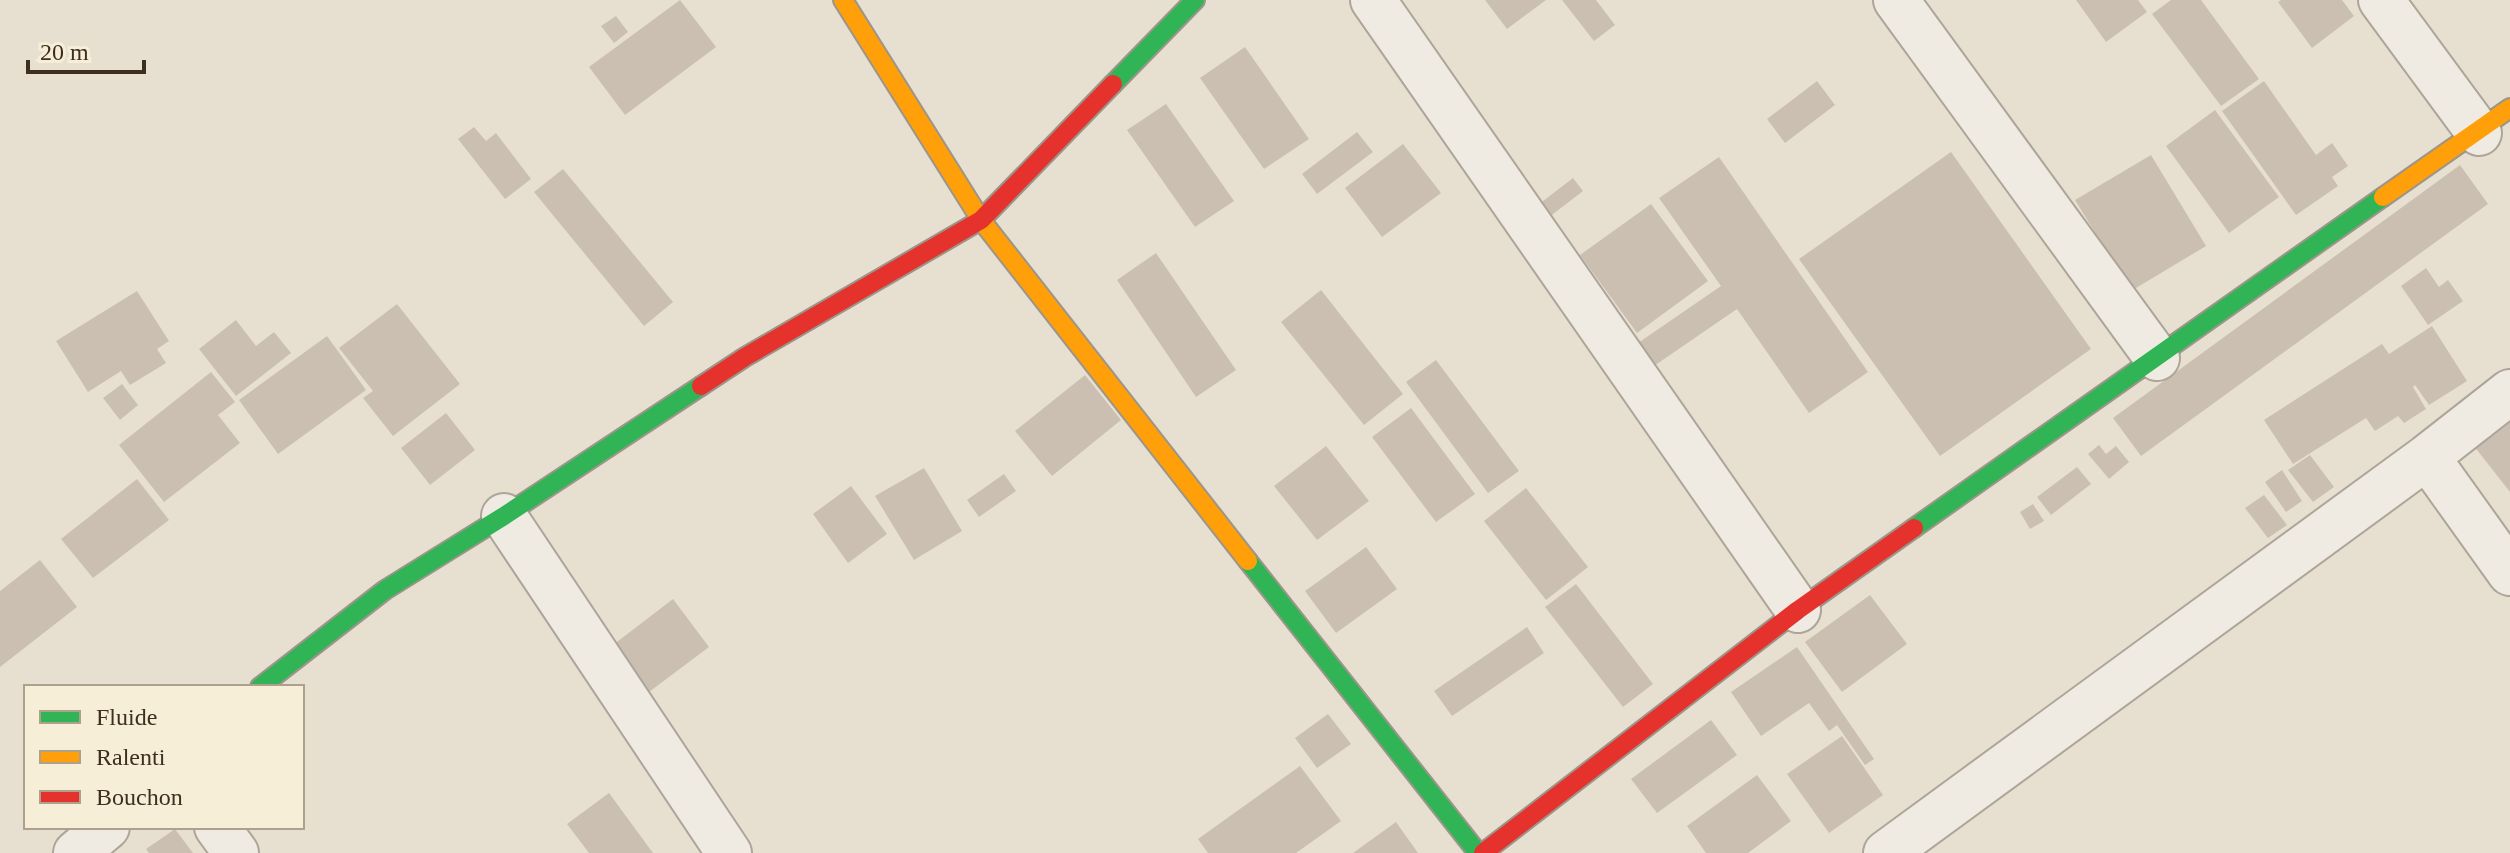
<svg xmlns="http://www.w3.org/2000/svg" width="2510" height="853" viewBox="0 0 2510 853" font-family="'Times New Roman',serif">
  <rect width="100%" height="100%" fill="#e7e0d1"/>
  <path fill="#cbbfb2" d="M680 0 716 47 625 115 589 67Z
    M1485 0H1546L1507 29Z
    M1562 0H1596L1615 25 1594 41Z
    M2076 0H2138L2147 12 2106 42Z
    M2171 0H2201L2259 79 2221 106 2152 14Z
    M2281 0H2342L2354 16 2312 48 2278 2Z
    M616 16 628 32 614 43 601 26Z
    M1245 47 1309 139 1264 169 1200 78Z
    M1817 81 1835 105 1785 143 1767 119Z
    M2264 81 2316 155 2332 143 2348 166 2332 177 2338 186 2296 215 2222 111Z
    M1166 104 1234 201 1195 227 1127 130Z
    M2215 110 2279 197 2229 233 2166 146Z
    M474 127 486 141 496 133 531 179 505 199 458 139Z
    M1357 132 1373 152 1317 194 1302 174Z
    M1403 144 1441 193 1382 237 1345 188Z
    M1951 152 2091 349 1940 456 1799 259Z
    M2151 155 2206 246 2131 291 2075 200Z
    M1719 157 1868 372 1809 413 1737 309 1654 366 1638 343 1721 286 1659 198Z
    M2460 165 2488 204 2141 456 2113 418Z
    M563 169 673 302 644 326 534 192Z
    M1573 178 1583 191 1544 221 1534 208Z
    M1651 204 1708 281 1637 333 1580 255Z
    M1156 253 1236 370 1196 397 1117 280Z
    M2426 268 2439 287 2448 280 2463 301 2428 325 2401 286Z
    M1321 290 1403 394 1364 425 1281 322Z
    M137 291 169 341 157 349 166 363 130 385 121 371 88 392 56 341Z
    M397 304 460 384 393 436 363 398 373 391 339 348Z
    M236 320 256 346 274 332 291 353 236 396 199 349Z
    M2432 326 2467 381 2429 405 2415 385 2413 387 2426 409 2404 423 2398 416 2375 431 2366 418 2293 464 2264 420 2382 344 2389 354Z
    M327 336 366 390 278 454 239 400Z
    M1436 360 1519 471 1488 493 1406 382Z
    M211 372 235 402 218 415 240 443 164 502 119 445Z
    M1085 375 1121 420 1052 476 1015 431Z
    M122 384 138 405 120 420 103 398Z
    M1411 408 1475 494 1436 522 1372 437Z
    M2510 410V492L2470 441Z
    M446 413 475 450 430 485 401 448Z
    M2099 445 2106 454 2116 446 2129 462 2109 479 2088 454Z
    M1326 446 1369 501 1317 540 1274 486Z
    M2310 455 2334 487 2313 502 2288 470Z
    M2077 467 2091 484 2051 515 2037 497Z
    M924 468 962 531 914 560 875 496Z
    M2282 470 2302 501 2286 512 2265 482Z
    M1004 474 1016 491 979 517 967 500Z
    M137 479 169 520 93 578 61 539Z
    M851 486 887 534 848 563 813 514Z
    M1526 488 1588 567 1546 600 1484 521Z
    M2264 495 2287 525 2268 538 2245 508Z
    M2033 504 2044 521 2030 529 2020 512Z
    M1366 547 1397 589 1336 633 1305 591Z
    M40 560 77 607 0 667V591Z
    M1576 584 1653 684 1623 707 1545 607Z
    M1870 595 1907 644 1842 692 1805 642Z
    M673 599 709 647 645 695 609 648Z
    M1527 627 1544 653 1452 716 1434 691Z
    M1797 647 1874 759 1865 765 1837 725 1829 731 1809 703 1761 736 1731 692Z
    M1328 714 1351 744 1317 768 1295 738Z
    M1711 720 1737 755 1657 813 1631 779Z
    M1842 736 1883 795 1829 833 1787 774Z
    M1300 766 1341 821 1296 853H1208L1198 839Z
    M1757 775 1791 821 1748 853H1706L1687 826Z
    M609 793 653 853H589L567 824Z
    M1396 822 1418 853H1353Z
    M175 829 193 853H149L146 849Z"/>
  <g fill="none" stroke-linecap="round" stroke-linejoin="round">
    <defs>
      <path id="street" d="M1373 0 1798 610
        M1896 0 2157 358
        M2381 0 2479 133
        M2427 457 2510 573
        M504 516 729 853
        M217 827 236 853
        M76 853 107 827
        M1886 853 2427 457 2510 392"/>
      <path id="fast" d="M1113 84 1195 0
        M1914 528 2383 197
        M1248 561 1478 853
        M260 687 385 590 504 516 701 386"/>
      <path id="slow" d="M843 0 981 220 1248 561
        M2383 197 2510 108"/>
      <path id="jam" d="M701 386 745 357 981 220 1113 84
        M1483 853 1798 610 1914 528"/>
    </defs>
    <use href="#street" stroke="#ada599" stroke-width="48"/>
    <use href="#fast" stroke="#9c958a" stroke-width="22"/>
    <use href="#slow" stroke="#9c958a" stroke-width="22"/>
    <use href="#jam" stroke="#9c958a" stroke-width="22"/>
    <use href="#street" stroke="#efebe3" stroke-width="44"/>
    <use href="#fast" stroke="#30b455" stroke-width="18"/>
    <use href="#slow" stroke="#ff9f0a" stroke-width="18"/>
    <use href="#jam" stroke="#e5322d" stroke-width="18"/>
  </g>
  <rect x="24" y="685" width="280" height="144" fill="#f7eed8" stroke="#ada18e" stroke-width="2"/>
  <rect x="40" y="711" width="40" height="12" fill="#30b455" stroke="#ada18e" stroke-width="2"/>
  <text x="96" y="725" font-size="24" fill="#3d2e20">Fluide</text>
  <rect x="40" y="751" width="40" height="12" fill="#ff9f0a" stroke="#ada18e" stroke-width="2"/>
  <text x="96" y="765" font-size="24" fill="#3d2e20">Ralenti</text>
  <rect x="40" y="791" width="40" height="12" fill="#e5322d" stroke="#ada18e" stroke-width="2"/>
  <text x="96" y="805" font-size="24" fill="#3d2e20">Bouchon</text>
  <path d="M28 60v12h116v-12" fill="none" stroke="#3d2e20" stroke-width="4"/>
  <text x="40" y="60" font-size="24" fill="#3d2e20" stroke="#f7eed8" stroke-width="6" paint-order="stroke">20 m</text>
</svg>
